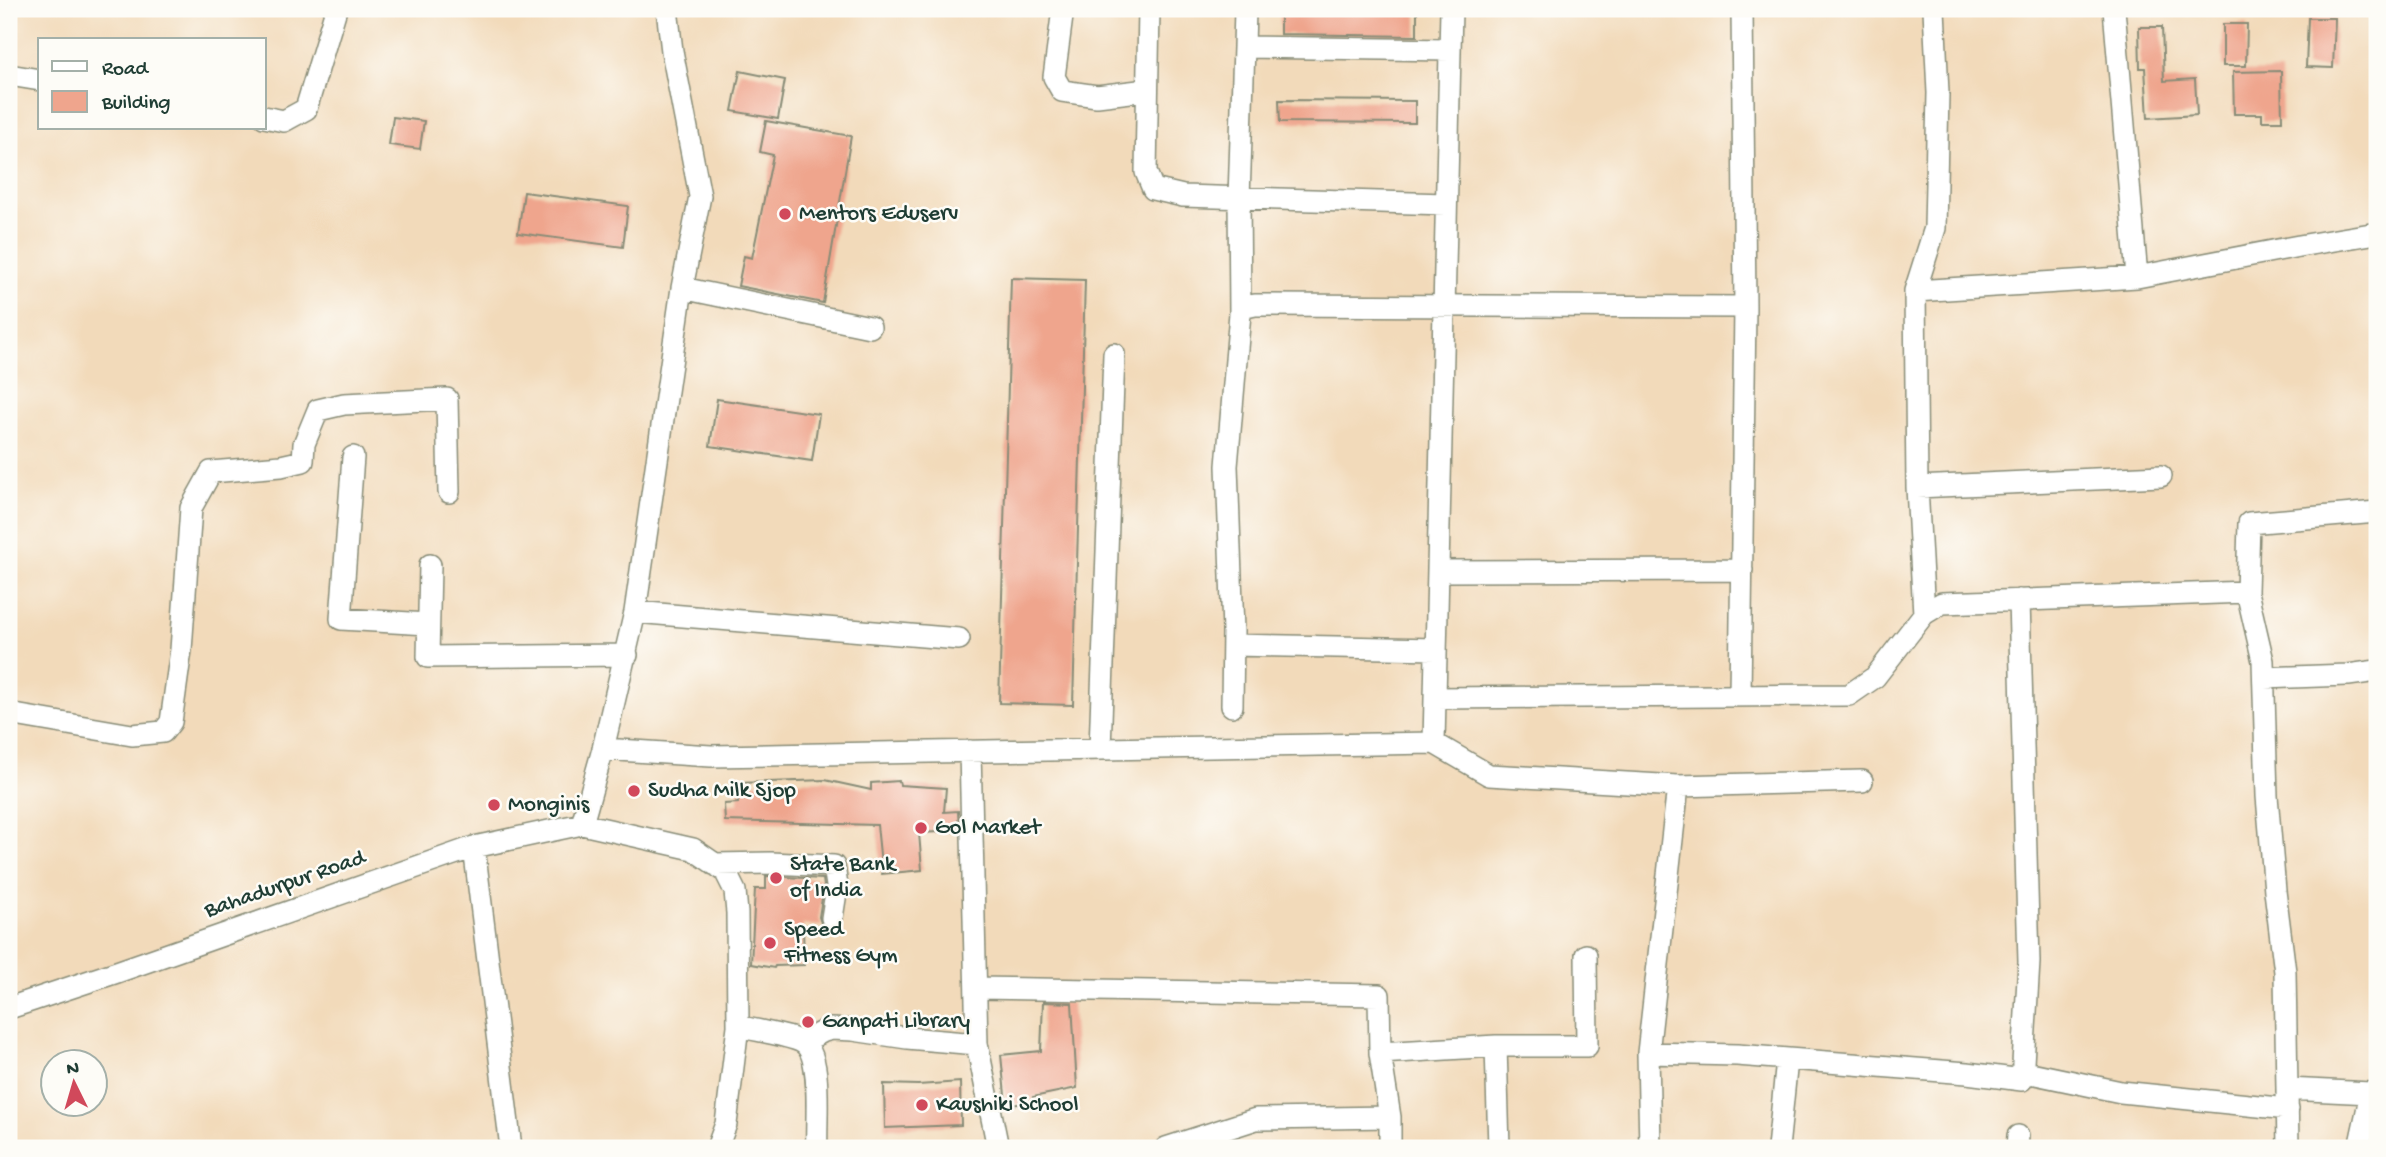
<svg xmlns="http://www.w3.org/2000/svg" width="2386" height="1157" viewBox="0 0 2386 1157" font-family="'Gochi Hand',sans-serif">
  <rect width="100%" height="100%" fill="#fdfcf7"/>
  <filter id="ink" filterUnits="userSpaceOnUse"><feTurbulence type="fractalNoise" baseFrequency=".0143" numOctaves="2"/><feDisplacementMap in="SourceGraphic" scale="14" xChannelSelector="R" yChannelSelector="G"/><feConvolveMatrix kernelMatrix="1 2 1 2 8 2 1 2 1" color-interpolation-filters="sRGB"/></filter>
  <filter id="wash" filterUnits="userSpaceOnUse"><feTurbulence type="fractalNoise" baseFrequency=".00686" numOctaves="4" result="noise"/><feDisplacementMap in="SourceGraphic" scale="28" xChannelSelector="R" yChannelSelector="G"/><feGaussianBlur stdDeviation="1.57" result="paint"/><feColorMatrix in="noise" values="0 0 0 0 0 0 0 0 0 0 0 0 0 0 0 0 0 1.4 0 .05"/><feComposite in="paint" operator="in"/></filter>
  <g filter="url(#wash)">
    <rect width="100%" height="100%" fill="#f2daba"/>
    <g id="blocks">
      <path fill="#efa58d" d="M1280 9H1417V36L1280 34Z
        M2308 18H2335L2333 68 2306 67Z
        M2223 24H2247L2246 66H2223Z
        M2139 27H2162L2164 81 2195 79 2197 115 2148 118 2145 68H2140Z
        M740 71 785 80 778 119 732 111Z
        M2281 71 2282 121H2262V114H2234L2233 72Z
        M1279 100 1415 101V123L1280 122Z
        M393 117 424 121 420 149 389 145Z
        M766 121 851 136 823 303 738 286 744 256 752 258 773 155 760 152Z
        M524 192 628 206 623 247 518 233Z
        M1011 278 1085 280 1073 705 999 703Z
        M717 399 819 414 812 461 710 446Z
        M825 780 871 790V783L899 781 900 785 946 788 944 812 958 811 959 831 919 833 922 870 882 874 877 825 725 821 724 804 738 803 739 783Z
        M766 876 823 879 824 886 819 917 822 926 803 925 804 965 775 966 774 968 751 964 755 889H766Z
        M1043 1002 1072 1003 1077 1088 1033 1097 1035 1103 1006 1105 1001 1055 1041 1051Z
        M960 1082 961 1125 885 1128 884 1084 918 1085Z"/>
    </g>
  </g>
  <g filter="url(#ink)">
    <use href="#blocks" fill-opacity="0" stroke="#888c77" stroke-width="2"/>
    <g fill="none" stroke-linecap="round" stroke-linejoin="round">
      <defs>
        <path id="minor" d="M1063 9 1054 77 1062 91 1097 96 1147 90
          M1149 9 1146 172 1153 189 1183 196 1446 204
          M1245 9 1244 47 1450 50
          M2114 9 2137 277
          M9 75 40 80
          M264 117 284 121 306 109 336 9
          M682 288 870 327
          M1915 291 2137 277 2299 246 2377 233
          M1240 313 1239 198 1244 47
          M353 457 341 619 428 624
          M1917 487 2161 476
          M430 565 428 657 627 655
          M1438 571 1742 570
          M2247 592 2249 523 2377 512
          M635 612 959 639
          M1924 614 1942 603 2247 592 2263 661 2267 796 2275 891 2285 972 2288 1148
          M1233 645 1436 649
          M2264 678 2348 675 2377 671
          M1740 696 1745 307
          M1435 698 1451 9
          M1232 706 1233 631 1227 466 1240 313 1246 307 1255 305 1745 307 1742 9
          M9 714 132 735 163 732 171 722 181 650 191 508 211 472 281 466 303 461 304 444 318 410 344 404 447 399 449 492
          M1434 743 1435 698 1849 695 1875 677 1924 614 1917 487 1915 291 1935 228 1938 93 1934 9
          M603 749 711 756 1434 743 1489 775 1678 786 1648 1053
          M1100 749 1114 354
          M970 751 977 1044 998 1148
          M1678 786 1862 781
          M582 824 603 749 635 612 682 288 700 196 672 51 667 9
          M474 847 511 1148
          M714 864 771 863 834 866 837 886 832 918
          M976 988 1379 995 1380 1053 1390 1117V1148
          M9 1008 114 973 474 847 582 824 693 849 725 871 735 891 737 913 738 1026 726 1124 717 1148
          M738 1026C753 1030 791 1036 802 1042 824 1054 815 1125 817 1148
          M803 1042 824 1031 832 1029 853 1030 907 1038 977 1044
          M1496 1046 1499 1148
          M1380 1053 1496 1046H1587L1586 955
          M2021 1071 2121 1092 2288 1109
          M2287 1089 2371 1093
          M1166 1148 1256 1119 1390 1117
          M1650 1148 1648 1053 1737 1055 1967 1073 2022 1080 2029 962 2019 600
          M1778 1148 1787 1060
          M2017 1148 2018 1136
          M2359 1148 2371 1093H2377"/>
      </defs>
      <use href="#minor" stroke="#888c77" stroke-width="24"/>
      <use href="#minor" stroke="#fff" stroke-width="21"/>
    </g>
  </g>
  <g fill="#d1495b" stroke="#fdfcf7" stroke-width="2.5">
    <circle cx="785" cy="214" r="7"/>
    <circle cx="634" cy="791" r="7"/>
    <circle cx="494" cy="805" r="7"/>
    <circle cx="921" cy="828" r="7"/>
    <circle cx="776" cy="878" r="7"/>
    <circle cx="770" cy="943" r="7"/>
    <circle cx="808" cy="1022" r="7"/>
    <circle cx="922" cy="1105" r="7"/>
  </g>
  <g text-anchor="middle" dominant-baseline="central" stroke-width="5" stroke-linejoin="round" paint-order="stroke">
    <g font-size="23" fill="#1f3d34" stroke="#fdfcf7" text-anchor="start">
      <text x="799" y="214">Mentors Eduserv</text>
      <text x="648" y="791">Sudha Milk Sjop</text>
      <text x="508" y="805">Monginis</text>
      <text x="935" y="828">Gol Market</text>
      <text x="790" y="865">State Bank<tspan x="790" dy="26">of India</tspan></text>
      <text x="784" y="930">Speed<tspan x="784" dy="26">Fitness Gym</tspan></text>
      <text x="822" y="1022">Ganpati Library</text>
      <text x="936" y="1105">Kaushiki School</text>
    </g>
    <g font-size="23" fill="#1f3d34" stroke="#fdfcf7">
      <text transform="translate(285 885) rotate(-19)">Bahadurpur Road</text>
    </g>
  </g>
  <rect width="2386" height="1157" fill="none" stroke="#fdfcf7" stroke-width="35"/>
  <rect x="38" y="38" width="228" height="91" fill="#fdfcf7" stroke="#a4b0a9" stroke-width="2"/>
  <rect x="52" y="61" width="35" height="10" fill="#ffffff" stroke="#a4b0a9" stroke-width="2"/>
  <text x="102" y="74" font-size="21" fill="#1f3d34">Road</text>
  <rect x="52" y="91" width="35" height="21" fill="#efa58d" stroke="#a4b0a9" stroke-width="2"/>
  <text x="102" y="108" font-size="21" fill="#1f3d34">Building</text>
  <g transform="translate(74 1083) rotate(355)"><circle r="33" fill="#fdfcf7" stroke="#a4b0a9" stroke-width="2"/>
  <path d="M0-5L12 26L0 18L-12 26Z" fill="#d1495b"/>
  <text y="-10" font-size="19" font-weight="bold" text-anchor="middle" fill="#1f3d34">N</text>
  </g>
</svg>
